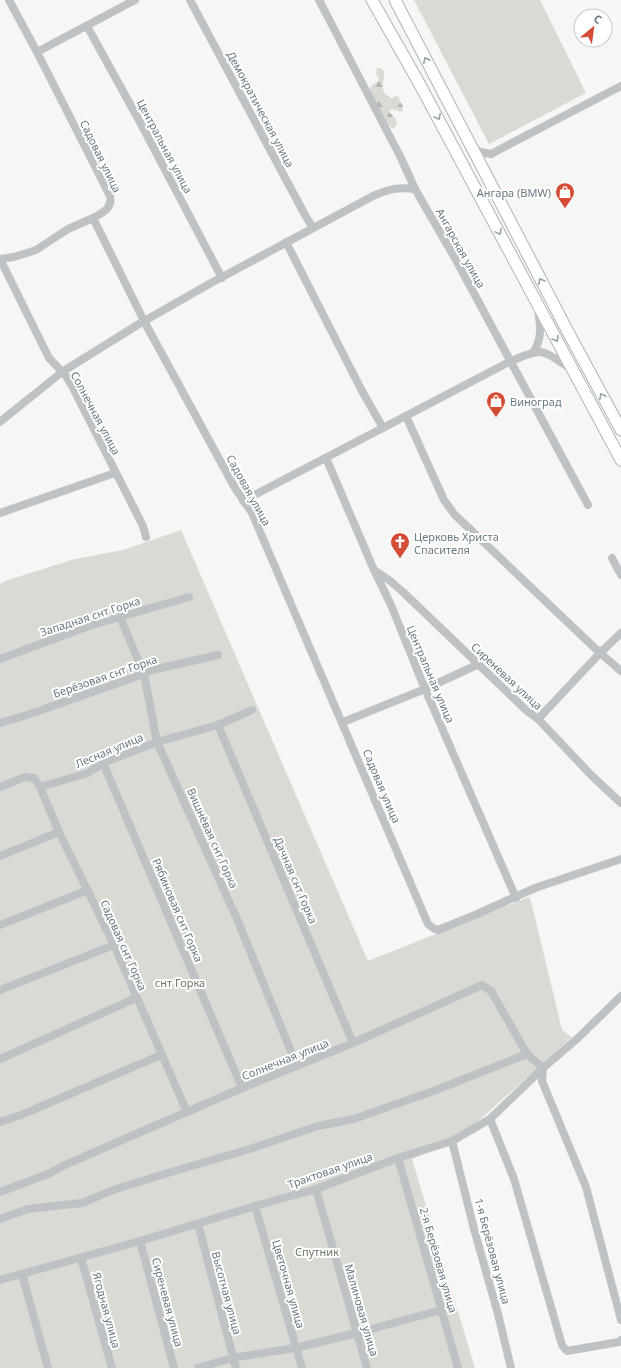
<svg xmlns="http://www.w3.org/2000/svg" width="621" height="1368" font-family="'Noto Sans',sans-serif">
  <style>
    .forest { fill: url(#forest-firs) }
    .green { fill: #d7dbd3 }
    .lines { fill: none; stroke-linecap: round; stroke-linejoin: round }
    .major-casing { stroke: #afb5b8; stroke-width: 13 }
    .minor { stroke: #bec2c5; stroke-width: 8 }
    .major { stroke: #fff; stroke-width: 11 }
    .oneway { stroke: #95a1a8 }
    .labels { text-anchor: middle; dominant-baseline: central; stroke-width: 4; stroke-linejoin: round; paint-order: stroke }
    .street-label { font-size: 11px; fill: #687982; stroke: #fff }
    .poi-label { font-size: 11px; fill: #687982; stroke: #fff; text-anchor: start }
    .park-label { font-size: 11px; fill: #6c7a66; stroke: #fff }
  </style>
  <defs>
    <pattern id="forest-firs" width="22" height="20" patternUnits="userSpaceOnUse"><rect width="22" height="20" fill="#d7dbd3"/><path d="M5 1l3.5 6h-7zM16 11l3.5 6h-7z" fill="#b2b6b1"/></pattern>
  </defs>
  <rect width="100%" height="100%" fill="#f6f6f4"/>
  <path class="forest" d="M377 68H380L384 71C385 82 378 92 391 98L396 96 399 97 400 102 403 106 402 112 392 109 389 112 396 119 397 124 393 129 386 122 370 90 371 86 378 81 379 79 376 73Z"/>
  <g class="green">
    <path d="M414 0H540L586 93 489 144Z"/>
    <path d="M181 530 368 961 529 897 533 909 562 1030 572 1037 456 1141 412 1159 475 1368H0V584L8 580 75 559 123 550Z"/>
  </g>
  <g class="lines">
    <g class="major-casing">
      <g id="major">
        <path d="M372 0 419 83 621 460"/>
        <path d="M395 0 567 330 621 430"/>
      </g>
    </g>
    <g class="minor">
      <path d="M9 0 37 52 110 196C113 208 102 213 93 218L144 321 235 488 252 513 428 924 433 928 438 930 475 915 535 888 621 859"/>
      <path d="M190 0 305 215 313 228"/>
      <path d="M319 0 401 158 415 189 456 260 588 505"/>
      <path d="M87 26 141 124 222 278"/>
      <path d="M37 52 135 0"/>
      <path d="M472 146 480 152 491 154"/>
      <path d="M491 154 621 86"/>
      <path d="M286 242 362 391 383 428"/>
      <path d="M0 259 49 358 66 376 72 386 143 526 146 537"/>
      <path d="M0 259 14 257 36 250 68 229 93 218"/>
      <path d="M533 353C543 338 540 324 538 308"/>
      <path d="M406 416 444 500 454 514 600 653 538 719"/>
      <path d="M0 422 62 372 139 324 211 283 373 196C389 189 397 187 415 189"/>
      <path d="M326 458 374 570 391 605 425 689 516 898"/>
      <path d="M243 501 511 361C519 358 532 351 541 352 552 354 563 364 572 370"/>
      <path d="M0 513 115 473"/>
      <path d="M612 558 621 575"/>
      <path d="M374 570 389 580 403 592 526 710 538 719 592 776 621 803"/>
      <path d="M120 617 144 674 157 742 237 919 297 1066"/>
      <path d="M621 633 600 653 621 671"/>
      <path d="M0 659 89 626 189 597"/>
      <path d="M343 722 425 689 479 664"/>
      <path d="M0 723 27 715 144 674 152 670 218 655"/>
      <path d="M218 725 353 1043"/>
      <path d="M103 763 242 1088"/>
      <path d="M0 787 25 777 34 778 40 787 88 773 103 763 157 742 218 725 252 710"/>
      <path d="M40 787 59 832 114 945 187 1112"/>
      <path d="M0 856 59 832"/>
      <path d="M0 925 88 890"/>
      <path d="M0 990 114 945"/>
      <path d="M0 1059 136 998"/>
      <path d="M543 1068 542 1081 586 1187 621 1320"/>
      <path d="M490 1119 514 1179 562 1345 567 1351 619 1342 621 1340"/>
      <path d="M0 1122 21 1115 161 1055"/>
      <path d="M452 1141 474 1229 498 1314 511 1368"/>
      <path d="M398 1158 458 1368"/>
      <path d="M316 1189 367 1368"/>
      <path d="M0 1192 48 1174 67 1164 242 1088 353 1043 482 985 491 991 527 1054 543 1068"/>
      <path d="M255 1206 302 1368"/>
      <path d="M0 1219 28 1209 82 1203 113 1190 171 1172 250 1149 318 1126 354 1119 436 1090 527 1054"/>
      <path d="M198 1224 236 1368"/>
      <path d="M140 1241 174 1368"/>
      <path d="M81 1258 112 1368"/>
      <path d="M22 1274 48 1368"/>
      <path d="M0 1280 140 1241 255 1206 316 1189 398 1158 452 1141 490 1119 543 1068 578 1038 621 996"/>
      <path d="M198 1368 232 1358 295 1348 357 1333 441 1310"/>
    </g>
    <use href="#major" class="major"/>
  </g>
  <defs><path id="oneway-chevron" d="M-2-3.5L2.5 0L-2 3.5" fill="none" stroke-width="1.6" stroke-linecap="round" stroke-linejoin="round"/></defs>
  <g class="oneway">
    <use href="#oneway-chevron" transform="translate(426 60) rotate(-117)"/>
    <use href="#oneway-chevron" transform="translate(438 117) rotate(62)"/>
    <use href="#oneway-chevron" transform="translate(499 232) rotate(62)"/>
    <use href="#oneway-chevron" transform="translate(541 281) rotate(-118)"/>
    <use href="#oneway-chevron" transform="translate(556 339) rotate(62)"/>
    <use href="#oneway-chevron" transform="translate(602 396) rotate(-118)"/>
  </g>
  <defs>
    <g id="shop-pin" transform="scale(1)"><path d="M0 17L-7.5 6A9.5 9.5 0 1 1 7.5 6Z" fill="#d44b36" stroke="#fff"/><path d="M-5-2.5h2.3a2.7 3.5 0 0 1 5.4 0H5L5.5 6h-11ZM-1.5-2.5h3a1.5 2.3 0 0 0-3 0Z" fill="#fff"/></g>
    <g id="church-pin" transform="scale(1)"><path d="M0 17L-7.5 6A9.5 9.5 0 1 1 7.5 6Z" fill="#d44b36" stroke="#fff"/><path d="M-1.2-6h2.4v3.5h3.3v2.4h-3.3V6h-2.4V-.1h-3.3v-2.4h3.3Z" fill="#fff"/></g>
  </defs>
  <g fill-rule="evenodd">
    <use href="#shop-pin" x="565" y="192"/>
    <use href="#shop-pin" x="496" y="401"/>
    <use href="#church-pin" x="400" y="542"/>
  </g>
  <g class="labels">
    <g class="street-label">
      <text transform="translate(261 109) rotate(62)">Демократическая улица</text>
      <text transform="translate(165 146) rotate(62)">Центральная улица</text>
      <text transform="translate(101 156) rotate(64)">Садовая улица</text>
      <text transform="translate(461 248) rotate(61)">Ангарская улица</text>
      <text transform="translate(96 413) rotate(62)">Солнечная улица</text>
      <text transform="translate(249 490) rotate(61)">Садовая улица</text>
      <text transform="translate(90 616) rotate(-18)">Западная снт Горка</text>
      <text transform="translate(431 674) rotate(67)">Центральная улица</text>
      <text transform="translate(105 676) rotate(-19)">Берёзовая снт Горка</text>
      <text transform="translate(507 676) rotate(43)">Сиреневая улица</text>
      <text transform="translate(109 750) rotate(-23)">Лесная улица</text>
      <text transform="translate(382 786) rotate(67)">Садовая улица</text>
      <text transform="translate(213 838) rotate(66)">Вишнёвая снт Горка</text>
      <text transform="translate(296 880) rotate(67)">Дачная снт Горка</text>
      <text transform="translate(178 910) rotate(67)">Рябиновая снт Горка</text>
      <text transform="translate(124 945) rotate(66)">Садовая снт Горка</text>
      <text transform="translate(285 1059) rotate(-22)">Солнечная улица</text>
      <text transform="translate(330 1170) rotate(-19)">Трактовая улица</text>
      <text transform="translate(493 1251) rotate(75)">1-я Берёзовая улица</text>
      <text transform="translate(439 1260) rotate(74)">2-я Берёзовая улица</text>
      <text transform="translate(289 1284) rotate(74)">Цветочная улица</text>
      <text transform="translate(227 1293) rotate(75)">Высотная улица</text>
      <text transform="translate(168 1302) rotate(75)">Сиреневая улица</text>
      <text transform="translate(107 1310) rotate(75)">Ягодная улица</text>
      <text transform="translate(362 1310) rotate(74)">Малиновая улица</text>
    </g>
    <g class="poi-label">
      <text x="551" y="192" text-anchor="end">Ангара (BMW)</text>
      <text x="510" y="401">Виноград</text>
      <text x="414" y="536">Церковь Христа<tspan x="414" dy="13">Спасителя</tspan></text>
    </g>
    <g class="park-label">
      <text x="180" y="982">снт Горка</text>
      <text x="317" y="1251">Спутник</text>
    </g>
  </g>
  <g transform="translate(593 28) rotate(29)"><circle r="19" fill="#ffffff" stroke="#c3c9cd"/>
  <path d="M0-3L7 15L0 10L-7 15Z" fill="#d44b36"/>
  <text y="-6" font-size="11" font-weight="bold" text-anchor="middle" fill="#687982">С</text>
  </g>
</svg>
